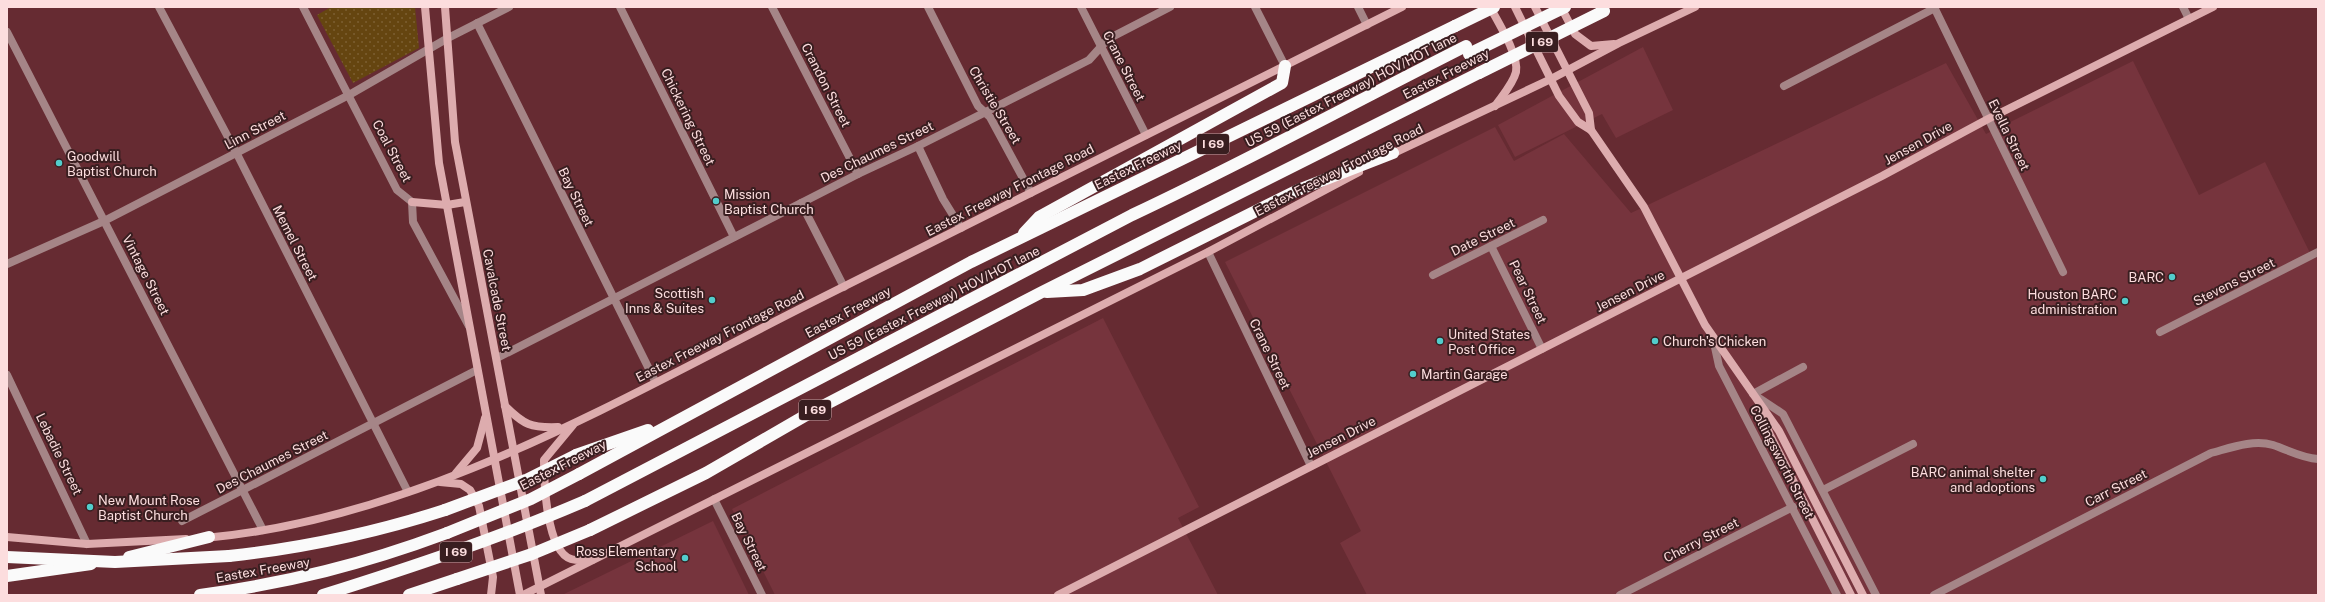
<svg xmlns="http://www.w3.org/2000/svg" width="2325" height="602" font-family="'Public Sans',sans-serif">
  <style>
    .built { fill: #76343d }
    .grass { fill: url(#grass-dots) }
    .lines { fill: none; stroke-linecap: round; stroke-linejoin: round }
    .minor { stroke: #a58587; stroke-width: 8 }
    .tertiary { stroke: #a58587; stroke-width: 8 }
    .secondary { stroke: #ddacae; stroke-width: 8 }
    .motorway { stroke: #fafafa; stroke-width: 12 }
    .motorway-bridge { stroke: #fafafa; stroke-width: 12 }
    .poi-dot { fill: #52cdcc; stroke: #391e20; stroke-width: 1.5 }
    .labels { text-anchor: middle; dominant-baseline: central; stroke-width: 4; stroke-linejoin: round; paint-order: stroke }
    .shield { fill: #391e20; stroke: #c2a4a5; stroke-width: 1 }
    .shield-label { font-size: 12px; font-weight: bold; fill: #fcddde }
    .street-label { font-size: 13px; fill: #fcddde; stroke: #391e20 }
    .poi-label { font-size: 13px; fill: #fcddde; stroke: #391e20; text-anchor: start }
  </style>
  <defs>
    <pattern id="grass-dots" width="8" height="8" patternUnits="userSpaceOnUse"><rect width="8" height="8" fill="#654510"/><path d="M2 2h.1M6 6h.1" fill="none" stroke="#7c5f32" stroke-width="1.8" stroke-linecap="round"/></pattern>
  </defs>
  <rect width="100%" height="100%" fill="#662b32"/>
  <g class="built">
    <path d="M1643 47 1673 110 1616 138 1602 114 1515 157 1498 125Z"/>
    <path d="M2133 61 2199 195 2265 162 2313 259 2318 256V595H1367L1340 543 1361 531 1225 262 1495 127 1514 161 1564 134 1631 213 1946 63 1986 134Z"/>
    <path d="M1103 318 1199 507 1178 518 1218 595H775L732 509Z"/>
    <path d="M713 521 749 595H562Z"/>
  </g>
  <path class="grass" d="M331 7H415L419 48 353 83 317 15Z"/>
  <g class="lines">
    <g class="minor">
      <path d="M159 7 237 154 408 492"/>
      <path d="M303 7 397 190 412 202 413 222 469 326"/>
      <path d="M620 7 734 237"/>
      <path d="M772 7 858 174"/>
      <path d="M928 7 978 106 990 117 1031 193"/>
      <path d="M1255 7 1285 66"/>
      <path d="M1358 7 1367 25"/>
      <path d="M1934 7 2063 272"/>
      <path d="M2183 7 2189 19"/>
      <path d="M477 23 655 381"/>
      <path d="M7 32 263 530"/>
      <path d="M1784 86 1935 8"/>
      <path d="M918 146 943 199 961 228"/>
      <path d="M801 203 844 287"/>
      <path d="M1491 246 1542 349"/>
      <path d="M1208 252 1311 466"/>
      <path d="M7 264 104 221 349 95 448 38 509 7"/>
      <path d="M1433 275 1543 220"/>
      <path d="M2160 332 2318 252"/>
      <path d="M1713 338 1719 366 1837 595"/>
      <path d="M497 358 858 174 918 146 1089 60 1108 39 1170 7"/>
      <path d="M1803 367 1753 394 1783 414 1876 595"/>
      <path d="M7 375 87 544"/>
      <path d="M1823 490 1913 444"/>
      <path d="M714 499 762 595"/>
      <path d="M182 521 477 370"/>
      <path d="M1620 595 1793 507"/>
      <path d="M1934 595 2211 453C2230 448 2253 439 2273 445 2288 450 2302 458 2318 459"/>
    </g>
    <path class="tertiary" d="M1081 7 1146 135"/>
    <g class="secondary">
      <path d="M425 7 439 163 520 595"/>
      <path d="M445 7 455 142 541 595"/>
      <path d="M1490 7C1498 22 1519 55 1516 72 1513 84 1502 96 1495 106"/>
      <path d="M1515 7 1559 96 1578 122 1591 130 1644 207 1705 325 1779 431 1863 595"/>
      <path d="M1535 7 1589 113 1591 130"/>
      <path d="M1561 7 1575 34 1591 46 1614 44"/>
      <path d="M1390 155 1551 79 1619 43 1695 7"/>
      <path d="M412 202 447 205 465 202"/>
      <path d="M505 406C524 425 531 428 558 427"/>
      <path d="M1759 408 1770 435 1851 595"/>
      <path d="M573 425 544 460C544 481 546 551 571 559 577 561 586 560 592 560"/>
      <path d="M456 473 477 448 485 418"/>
      <path d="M440 482 461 484 470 490 479 506 493 577 491 595"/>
      <path d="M7 537 87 544 186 539"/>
      <path d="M205 538C420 519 622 398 811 303 1008 204 1205 106 1402 7"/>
      <path d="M523 595 1208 252 1359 172"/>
      <path d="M1058 595 1882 176 1988 119 2213 7"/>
    </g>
    <g class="motorway">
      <path d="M1024 233 1039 217 1282 83 1285 66"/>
      <path d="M1047 292 1083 290 1140 269 1298 190 1393 153"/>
      <path d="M576 455 648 430"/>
      <path d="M579 474 971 262 1455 26"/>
      <path d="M585 501 1132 215C1245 162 1355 102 1466 46"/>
      <path d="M590 530 706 473 815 410 1042 292 1479 73"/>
      <path d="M229 556C303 548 374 533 445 510"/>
      <path d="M129 557 209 537"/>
      <path d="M7 576 91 564"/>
      <path d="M200 595C288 583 364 564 447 533"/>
      <path d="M409 595 457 579"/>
    </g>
    <g class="motorway-bridge">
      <path d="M1455 26 1494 7"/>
      <path d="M1469 54 1565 7"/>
      <path d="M1479 73 1604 11"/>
      <path d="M445 510 526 480 576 455"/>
      <path d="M447 533 531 499 579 474"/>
      <path d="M7 557 115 562 229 556"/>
      <path d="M457 579 532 554 590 530"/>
      <path d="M323 595C412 567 499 538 585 501"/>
    </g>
  </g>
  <g class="poi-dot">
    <circle cx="59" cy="163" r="4"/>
    <circle cx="716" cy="201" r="4"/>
    <circle cx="2172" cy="277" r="4"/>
    <circle cx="712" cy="300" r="4"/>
    <circle cx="2125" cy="301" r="4"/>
    <circle cx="1440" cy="341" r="4"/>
    <circle cx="1655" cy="341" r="4"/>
    <circle cx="1413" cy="374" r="4"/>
    <circle cx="2043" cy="479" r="4"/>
    <circle cx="90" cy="507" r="4"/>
    <circle cx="685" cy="558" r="4"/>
  </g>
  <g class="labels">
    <g class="shield">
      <rect x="1526" y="32" width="32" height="20" rx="3"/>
      <rect x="1197" y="134" width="32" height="20" rx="3"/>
      <rect x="799" y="400" width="32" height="20" rx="3"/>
      <rect x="440" y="542" width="32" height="20" rx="3"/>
    </g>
    <g class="shield-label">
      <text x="1542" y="42">I 69</text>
      <text x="1213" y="144">I 69</text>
      <text x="815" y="410">I 69</text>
      <text x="456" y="552">I 69</text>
    </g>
    <g class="street-label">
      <text transform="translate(1124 66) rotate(63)">Crane Street</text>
      <text transform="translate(1446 74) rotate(-27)">Eastex Freeway</text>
      <text transform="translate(826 85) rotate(63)">Crandon Street</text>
      <text transform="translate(1351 90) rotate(-27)">US 59 (Eastex Freeway) HOV/HOT lane</text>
      <text transform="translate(995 105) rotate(59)">Christie Street</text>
      <text transform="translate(688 117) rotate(64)">Chickering Street</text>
      <text transform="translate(255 130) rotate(-28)">Linn Street</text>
      <text transform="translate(2009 135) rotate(64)">Evella Street</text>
      <text transform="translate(1918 143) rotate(-29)">Jensen Drive</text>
      <text transform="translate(392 151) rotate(62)">Coal Street</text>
      <text transform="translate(877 152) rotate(-26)">Des Chaumes Street</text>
      <text transform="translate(1138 165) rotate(-26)">Eastex Freeway</text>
      <text transform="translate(1339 170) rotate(-27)">Eastex Freeway Frontage Road</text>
      <text transform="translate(1010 190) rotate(-27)">Eastex Freeway Frontage Road</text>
      <text transform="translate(576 197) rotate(64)">Bay Street</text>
      <text transform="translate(1483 237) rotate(-26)">Date Street</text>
      <text transform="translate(295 243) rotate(63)">Memel Street</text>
      <text transform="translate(146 275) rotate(63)">Vintage Street</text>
      <text transform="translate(2234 282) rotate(-27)">Stevens Street</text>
      <text transform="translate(1630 291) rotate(-27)">Jensen Drive</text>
      <text transform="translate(1528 292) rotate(64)">Pear Street</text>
      <text transform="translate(497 300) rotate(79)">Cavalcade Street</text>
      <text transform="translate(934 303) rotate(-27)">US 59 (Eastex Freeway) HOV/HOT lane</text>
      <text transform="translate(848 312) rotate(-28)">Eastex Freeway</text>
      <text transform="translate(720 336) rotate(-27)">Eastex Freeway Frontage Road</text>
      <text transform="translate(1270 354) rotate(64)">Crane Street</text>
      <text transform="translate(1341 437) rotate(-27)">Jensen Drive</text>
      <text transform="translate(59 454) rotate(64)">Lebadie Street</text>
      <text transform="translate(272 462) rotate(-27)">Des Chaumes Street</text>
      <text transform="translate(1782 462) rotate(63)">Collingsworth Street</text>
      <text transform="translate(563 465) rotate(-27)">Eastex Freeway</text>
      <text transform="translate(2116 488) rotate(-27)">Carr Street</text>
      <text transform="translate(1701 540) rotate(-27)">Cherry Street</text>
      <text transform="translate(749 542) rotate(64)">Bay Street</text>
      <text transform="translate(263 570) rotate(-10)">Eastex Freeway</text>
    </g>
    <g class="poi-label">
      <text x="67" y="156">Goodwill<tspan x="67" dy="15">Baptist Church</tspan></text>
      <text x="724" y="194">Mission<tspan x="724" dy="15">Baptist Church</tspan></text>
      <text x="2164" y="277" text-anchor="end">BARC</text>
      <text x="704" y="293" text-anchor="end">Scottish<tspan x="704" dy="15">Inns &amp; Suites</tspan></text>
      <text x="2117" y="294" text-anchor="end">Houston BARC<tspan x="2117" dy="15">administration</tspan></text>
      <text x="1448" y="334">United States<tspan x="1448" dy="15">Post Office</tspan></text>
      <text x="1663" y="341">Church's Chicken</text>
      <text x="1421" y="374">Martin Garage</text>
      <text x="2035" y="472" text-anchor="end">BARC animal shelter<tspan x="2035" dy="15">and adoptions</tspan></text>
      <text x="98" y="500">New Mount Rose<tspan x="98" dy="15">Baptist Church</tspan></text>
      <text x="677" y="551" text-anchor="end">Ross Elementary<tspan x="677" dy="15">School</tspan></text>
    </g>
  </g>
  <rect width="2325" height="602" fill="none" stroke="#fcddde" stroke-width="16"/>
</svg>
